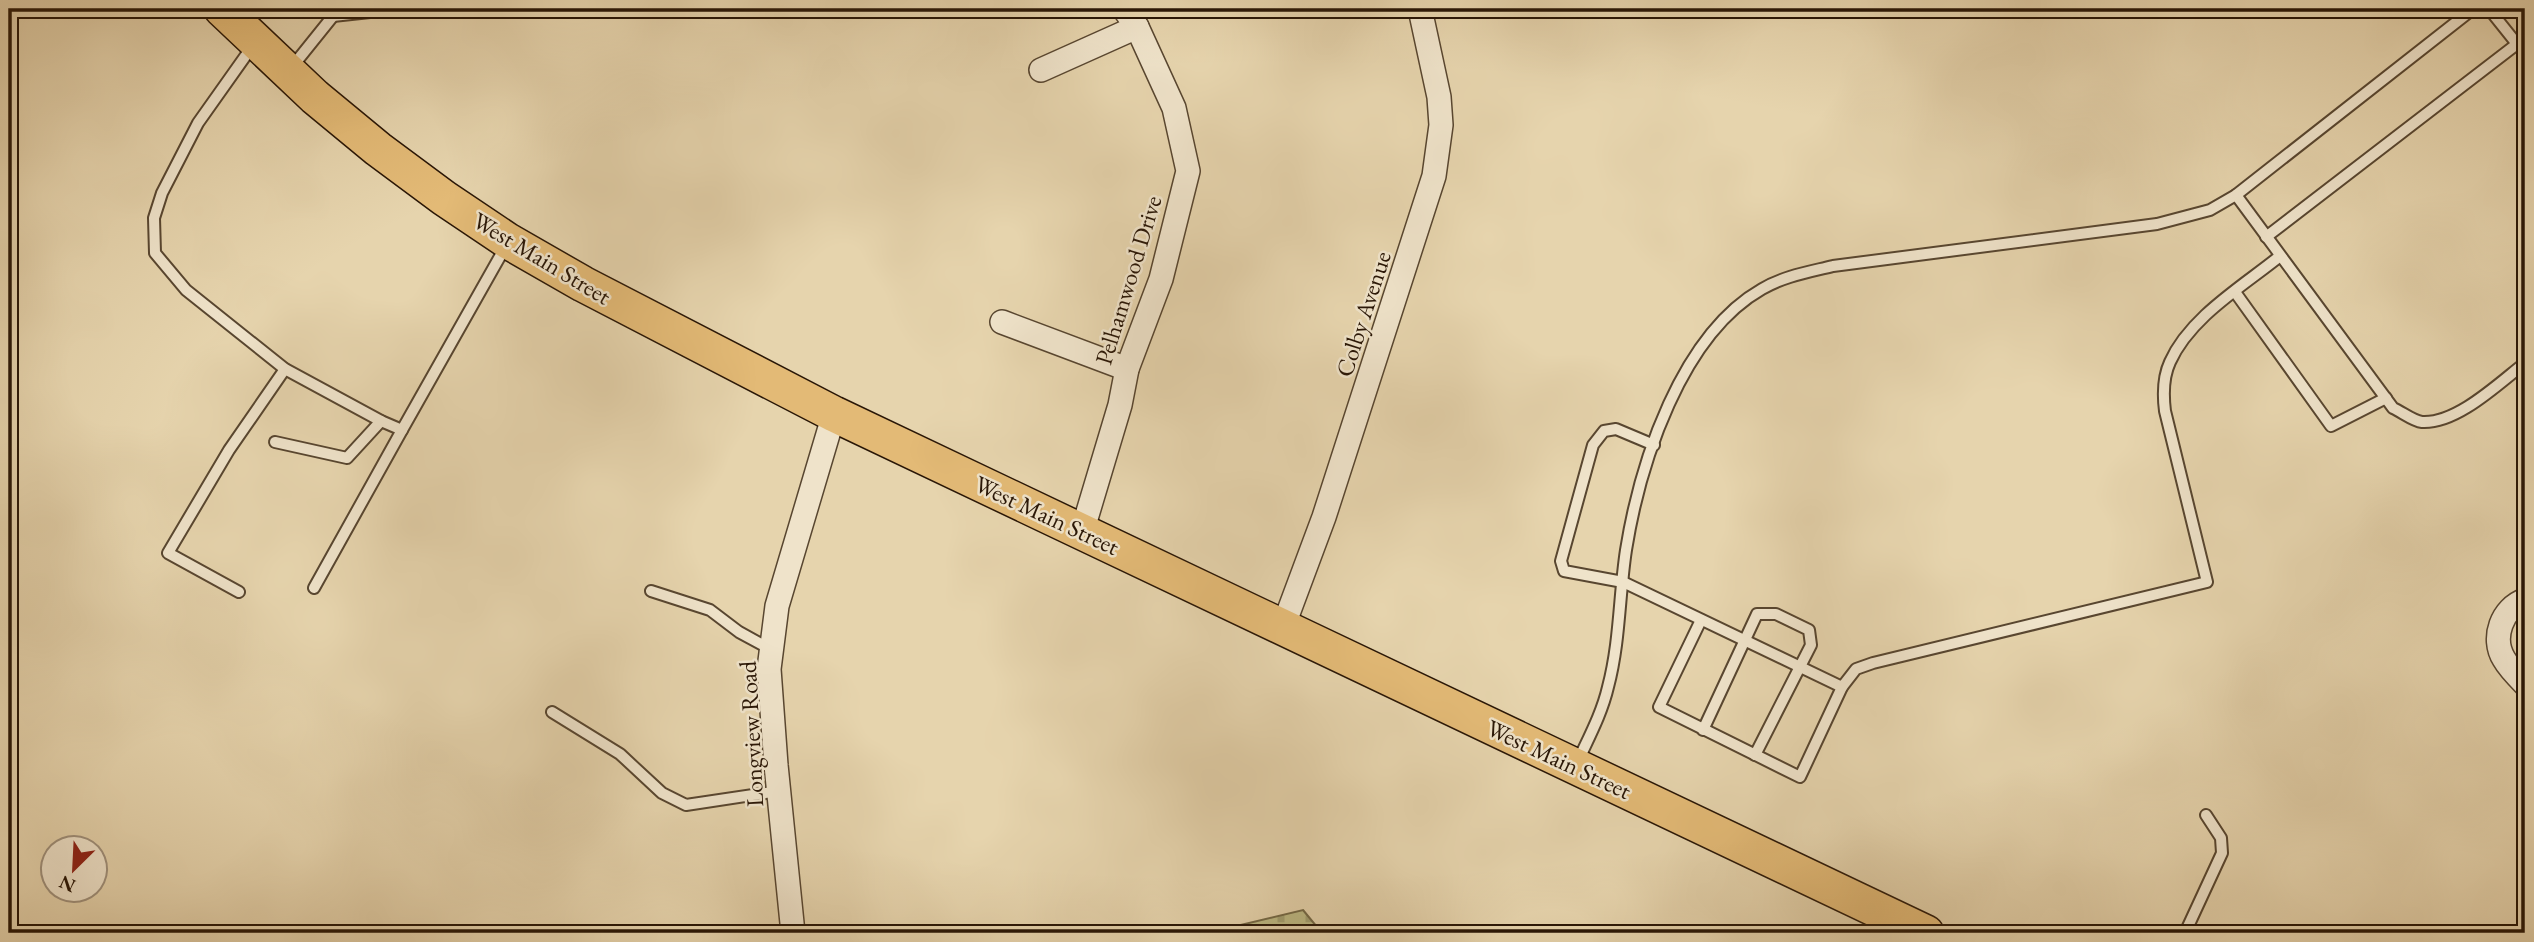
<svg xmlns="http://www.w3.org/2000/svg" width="2534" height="942" font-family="'EB Garamond',serif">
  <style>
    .cemetery { fill: url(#cemetery-stones); stroke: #736845; stroke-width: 2 }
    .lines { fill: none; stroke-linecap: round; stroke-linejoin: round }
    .lane-casing { stroke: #584630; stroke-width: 14 }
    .street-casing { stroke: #584630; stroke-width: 26 }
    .primary-casing { stroke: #291606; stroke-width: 38 }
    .lane { stroke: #efe3ca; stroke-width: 10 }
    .street { stroke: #efe3ca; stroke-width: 23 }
    .primary { stroke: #e3ba76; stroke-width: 35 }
    .labels { text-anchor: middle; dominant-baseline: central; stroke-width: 5; stroke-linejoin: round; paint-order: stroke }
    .street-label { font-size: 24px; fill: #291606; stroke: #efe3ca }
  </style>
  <defs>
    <pattern id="cemetery-stones" width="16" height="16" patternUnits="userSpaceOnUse" patternTransform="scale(1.75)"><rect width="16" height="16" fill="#bdba84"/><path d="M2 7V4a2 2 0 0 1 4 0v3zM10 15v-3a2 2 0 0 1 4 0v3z" fill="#a29f70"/></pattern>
  </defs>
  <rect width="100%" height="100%" fill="#e6d4ad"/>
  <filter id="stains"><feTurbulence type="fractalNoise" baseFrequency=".00286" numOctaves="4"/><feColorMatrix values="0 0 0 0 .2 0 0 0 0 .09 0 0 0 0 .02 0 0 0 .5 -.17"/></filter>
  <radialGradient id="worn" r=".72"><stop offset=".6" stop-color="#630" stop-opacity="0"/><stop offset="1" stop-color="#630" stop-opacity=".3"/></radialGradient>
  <path class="cemetery" d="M1303 910 1322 933H1207Z"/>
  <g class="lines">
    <g class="lane-casing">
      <g id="lane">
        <path d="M2489 9 2525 54"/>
        <path d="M333 16 370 12 373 9"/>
        <path d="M254 44 198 123 162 193 154 218 155 253 186 290 285 369 381 421 402 430 507 244"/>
        <path d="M292 67 333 16 332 9"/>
        <path d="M2236 195 2393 408C2402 412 2413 421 2422 422 2457 424 2499 383 2525 363"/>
        <path d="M2266 237 2517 44"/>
        <path d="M2235 292 2331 426 2386 398"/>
        <path d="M275 442 347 458 381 421"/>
        <path d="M1654 445 1616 429 1604 431 1593 445 1561 561 1564 571 1623 582 1842 687 1856 669 1873 663 2207 582 2165 411C2163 395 2163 377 2170 362 2190 317 2243 286 2280 256"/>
        <path d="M314 588 402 430"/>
        <path d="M651 591 710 610 739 632 772 650"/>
        <path d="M239 592 168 553 229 450 285 369"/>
        <path d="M1701 620 1659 707 1800 777 1842 687"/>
        <path d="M552 712 620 754 662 793 686 805 779 791"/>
        <path d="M1703 730 1757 614H1776L1809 630 1811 645 1755 755"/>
        <path d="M1578 761C1589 737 1602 713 1608 687 1620 642 1619 596 1626 550 1640 463 1681 335 1762 289 1784 276 1809 272 1833 266L2157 224 2210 210 2236 195 2473 9"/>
        <path d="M2185 933 2222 853 2221 838 2206 815"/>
      </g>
    </g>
    <g class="street-casing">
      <g id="street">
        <path d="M1041 70 1137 27"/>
        <path d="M1002 322 1127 369"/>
        <path d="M1082 532 1120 405 1127 369 1161 279 1188 171 1174 108 1137 27 1124 9"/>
        <path d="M2525 600C2502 608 2491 638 2504 659 2509 668 2518 677 2525 684"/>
        <path d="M1283 627 1324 517 1434 176 1441 125 1439 97 1420 9"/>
        <path d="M793 933 776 765 769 669 777 606 834 414"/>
      </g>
    </g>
    <g class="primary-casing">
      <path id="primary" d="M222 9 315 97 378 149 444 198 508 241 583 284 834 414 1926 933"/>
    </g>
    <use href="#lane" class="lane"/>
    <use href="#street" class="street"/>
    <use href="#primary" class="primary"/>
  </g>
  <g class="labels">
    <g class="street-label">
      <text transform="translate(542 258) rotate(31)">West Main Street</text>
      <text transform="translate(1128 280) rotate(-73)">Pelhamwood Drive</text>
      <text transform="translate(1363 314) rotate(-72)">Colby Avenue</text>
      <text transform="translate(1047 515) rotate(25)">West Main Street</text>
      <text transform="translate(751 734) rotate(-93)">Longview Road</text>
      <text transform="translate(1559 759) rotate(25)">West Main Street</text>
    </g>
  </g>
  <rect width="2534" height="942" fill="none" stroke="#e6d4ad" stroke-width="35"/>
  <rect x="10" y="10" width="2513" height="921" fill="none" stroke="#291606" stroke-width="3.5"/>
  <rect x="18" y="18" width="2499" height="907" fill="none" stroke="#291606" stroke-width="2"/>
  <g transform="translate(74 869) rotate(204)"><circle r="33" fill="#efe3ca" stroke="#a0917c" stroke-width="2"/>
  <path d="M0-5L12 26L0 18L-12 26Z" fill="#8f2418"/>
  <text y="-10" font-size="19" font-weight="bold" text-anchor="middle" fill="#291606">N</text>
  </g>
  <rect width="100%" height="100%" filter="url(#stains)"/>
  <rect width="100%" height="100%" fill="url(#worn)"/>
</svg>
